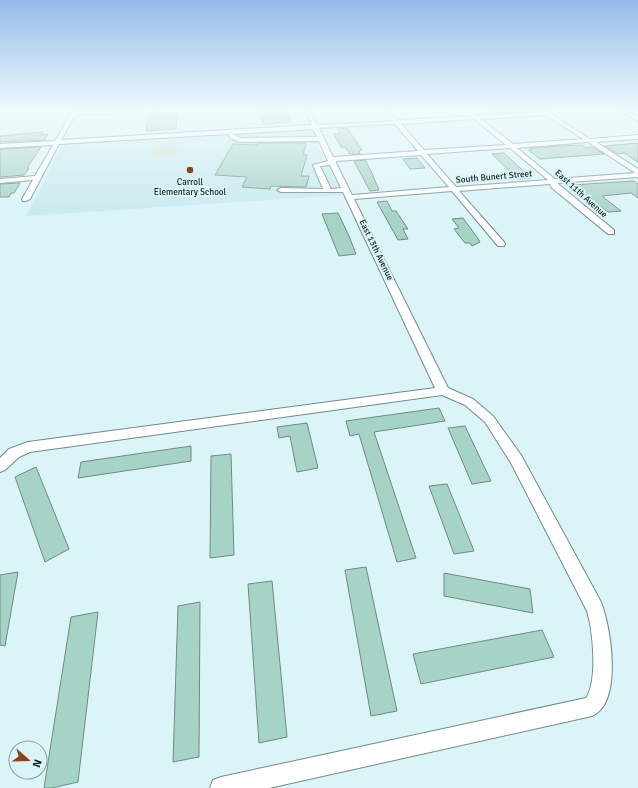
<svg xmlns="http://www.w3.org/2000/svg" width="638" height="788" font-family="Signika,sans-serif">
  <style>
    .built { fill: #c7e9ef }
    .green { fill: #cae1c9 }
    .building { fill: #a5d3c6; stroke: #738983 }
    .lines { fill: none; stroke-linecap: round; stroke-linejoin: round }
    .minor-casing { stroke: #72898c; stroke-width: 2 }
    .minor { fill: #fff; fill-rule: evenodd }
    .poi-dot { fill: #8b451e; stroke: #dbf4f8; stroke-width: 1.5 }
    .labels { text-anchor: middle; dominant-baseline: central; stroke-width: 4; stroke-linejoin: round; paint-order: stroke }
    .far-street-label { font-size: 9px; fill: #1a2325; stroke: #dbf4f8 }
    .far-poi-label { font-size: 9px; fill: #1a2325; stroke: #dbf4f8 }
  </style>
  <rect width="100%" height="100%" fill="#dbf4f8"/>
  <path class="built" d="M309 129 343 195 26 216 62 144Z"/>
  <path class="green" d="M178 146 175 156 151 157 154 147Z"/>
  <g class="building">
    <path d="M259 110 287 111 292 122 264 124Z"/>
    <path d="M492 110H532L534 111 497 113Z"/>
    <path d="M178 112 176 129 146 131 149 114Z"/>
    <path d="M347 128 362 150 359 151 360 154H350L345 147H341L334 134 340 133 338 129Z"/>
    <path d="M43 132 41 135 48 134 45 140 0 142V136Z"/>
    <path d="M258 143H306L303 155H307L301 176H309L306 187 271 186 270 189 242 187 247 177 215 175 233 144 257 145Z"/>
    <path d="M638 143V162L624 153 617 154 605 146Z"/>
    <path d="M582 145 586 148 592 147 604 154 540 159 528 150H532L530 148Z"/>
    <path d="M41 147 27 168H29L24 175 0 177V149Z"/>
    <path d="M504 153 531 178 518 179 492 154Z"/>
    <path d="M417 158 425 168 410 169 403 159Z"/>
    <path d="M365 160 371 171 379 190 370 191 354 161Z"/>
    <path d="M634 181 638 184V198L631 193 602 196 621 211 608 212 572 185Z"/>
    <path d="M20 183 14 193H11L9 197H0V184Z"/>
    <path d="M387 201 392 211H396L408 229H403L408 239 398 240 377 202Z"/>
    <path d="M338 213 349 236 356 254 339 256 322 214Z"/>
    <path d="M463 218 477 237 480 242 472 246 470 243H465L454 229 459 228 452 219Z"/>
    <path d="M439 408 445 421 374 432 416 558 397 562 359 434 350 436 346 421Z"/>
    <path d="M307 423 318 468 297 472 290 436 279 438 277 427Z"/>
    <path d="M465 426 491 481 472 484 448 428Z"/>
    <path d="M191 446V461L78 478 81 462Z"/>
    <path d="M231 454 234 555 210 558 211 456Z"/>
    <path d="M36 467 69 549 45 562 15 477Z"/>
    <path d="M447 484 474 551 454 554 429 486Z"/>
    <path d="M366 567 397 711 371 716 345 570Z"/>
    <path d="M18 572 5 646 0 645V575Z"/>
    <path d="M444 573 530 589 533 613 444 596Z"/>
    <path d="M272 581 287 737 259 743 248 584Z"/>
    <path d="M200 602 199 757 173 762 178 606Z"/>
    <path d="M98 612 78 782 52 788H44L71 617Z"/>
    <path d="M542 630 554 657 421 684 413 654Z"/>
  </g>
  <g class="lines">
    <g class="minor-casing">
      <g id="minor">
        <path d="M73 110H77V112L154 110 151 112 75 115 61 140 312 125 305 110H309L317 125 392 121 384 110H388L398 120 470 116 473 114 476 116 541 112 540 110H545L590 139 638 135V139L596 142 638 169V177L557 183 614 230V234H608L552 188 550 184 459 191 504 242 505 244 504 246H498L452 191 354 199 448 388 473 399 493 416 521 455 601 602C611 627 623 703 592 716L269 788H210L213 780 221 777 586 698C598 680 593 631 587 611L511 463 485 422 465 405 442 395 30 452 19 457 5 470 0 472V458L9 449 28 442 435 388 343 192H281L277 190 281 188 323 189 313 165 328 161 319 141 239 142 230 138 228 134 59 144 30 199 26 201H23L22 199 33 180 0 183V179L35 176 53 145 0 148V144L55 141ZM546 115 583 139 513 144 481 119ZM474 119 506 145 424 150 401 124ZM395 124 418 151 333 157 319 128ZM313 129 317 137 240 138 233 134ZM588 142 635 173 555 179 517 148ZM510 148 548 180 456 187 427 154ZM421 155 449 187 352 195 336 163V161ZM330 165 341 188 331 189 320 166Z"/>
        <path d="M617 110H623L638 117V121Z"/>
      </g>
    </g>
    <use href="#minor" class="minor"/>
  </g>
  <linearGradient id="sky" x2="0" y2="1"><stop stop-color="#96bbe8"/><stop offset="0.5" stop-color="#effafc"/><stop offset="1" stop-color="#effafc" stop-opacity="0"/></linearGradient>
  <rect width="638" height="220" fill="url(#sky)"/>
  <circle class="poi-dot" cx="190" cy="170" r="4"/>
  <g class="labels">
    <g class="far-street-label">
      <text transform="translate(494 177) rotate(-5)">South Bunert Street</text>
      <text transform="translate(581 194) rotate(42)">East 11th Avenue</text>
      <text transform="translate(376 250) rotate(64)">East 13th Avenue</text>
    </g>
    <g class="far-poi-label">
      <text x="190" y="182">Carroll<tspan x="190" dy="10">Elementary School</tspan></text>
    </g>
  </g>
  <g transform="translate(28 760) rotate(110)"><circle r="19" fill="#dbf4f8" stroke="#8ea0a4"/>
  <path d="M0-3L7 15L0 10L-7 15Z" fill="#8b451e"/>
  <text y="-6" font-size="11" font-weight="bold" text-anchor="middle" fill="#1a2325">N</text>
  </g>
</svg>
